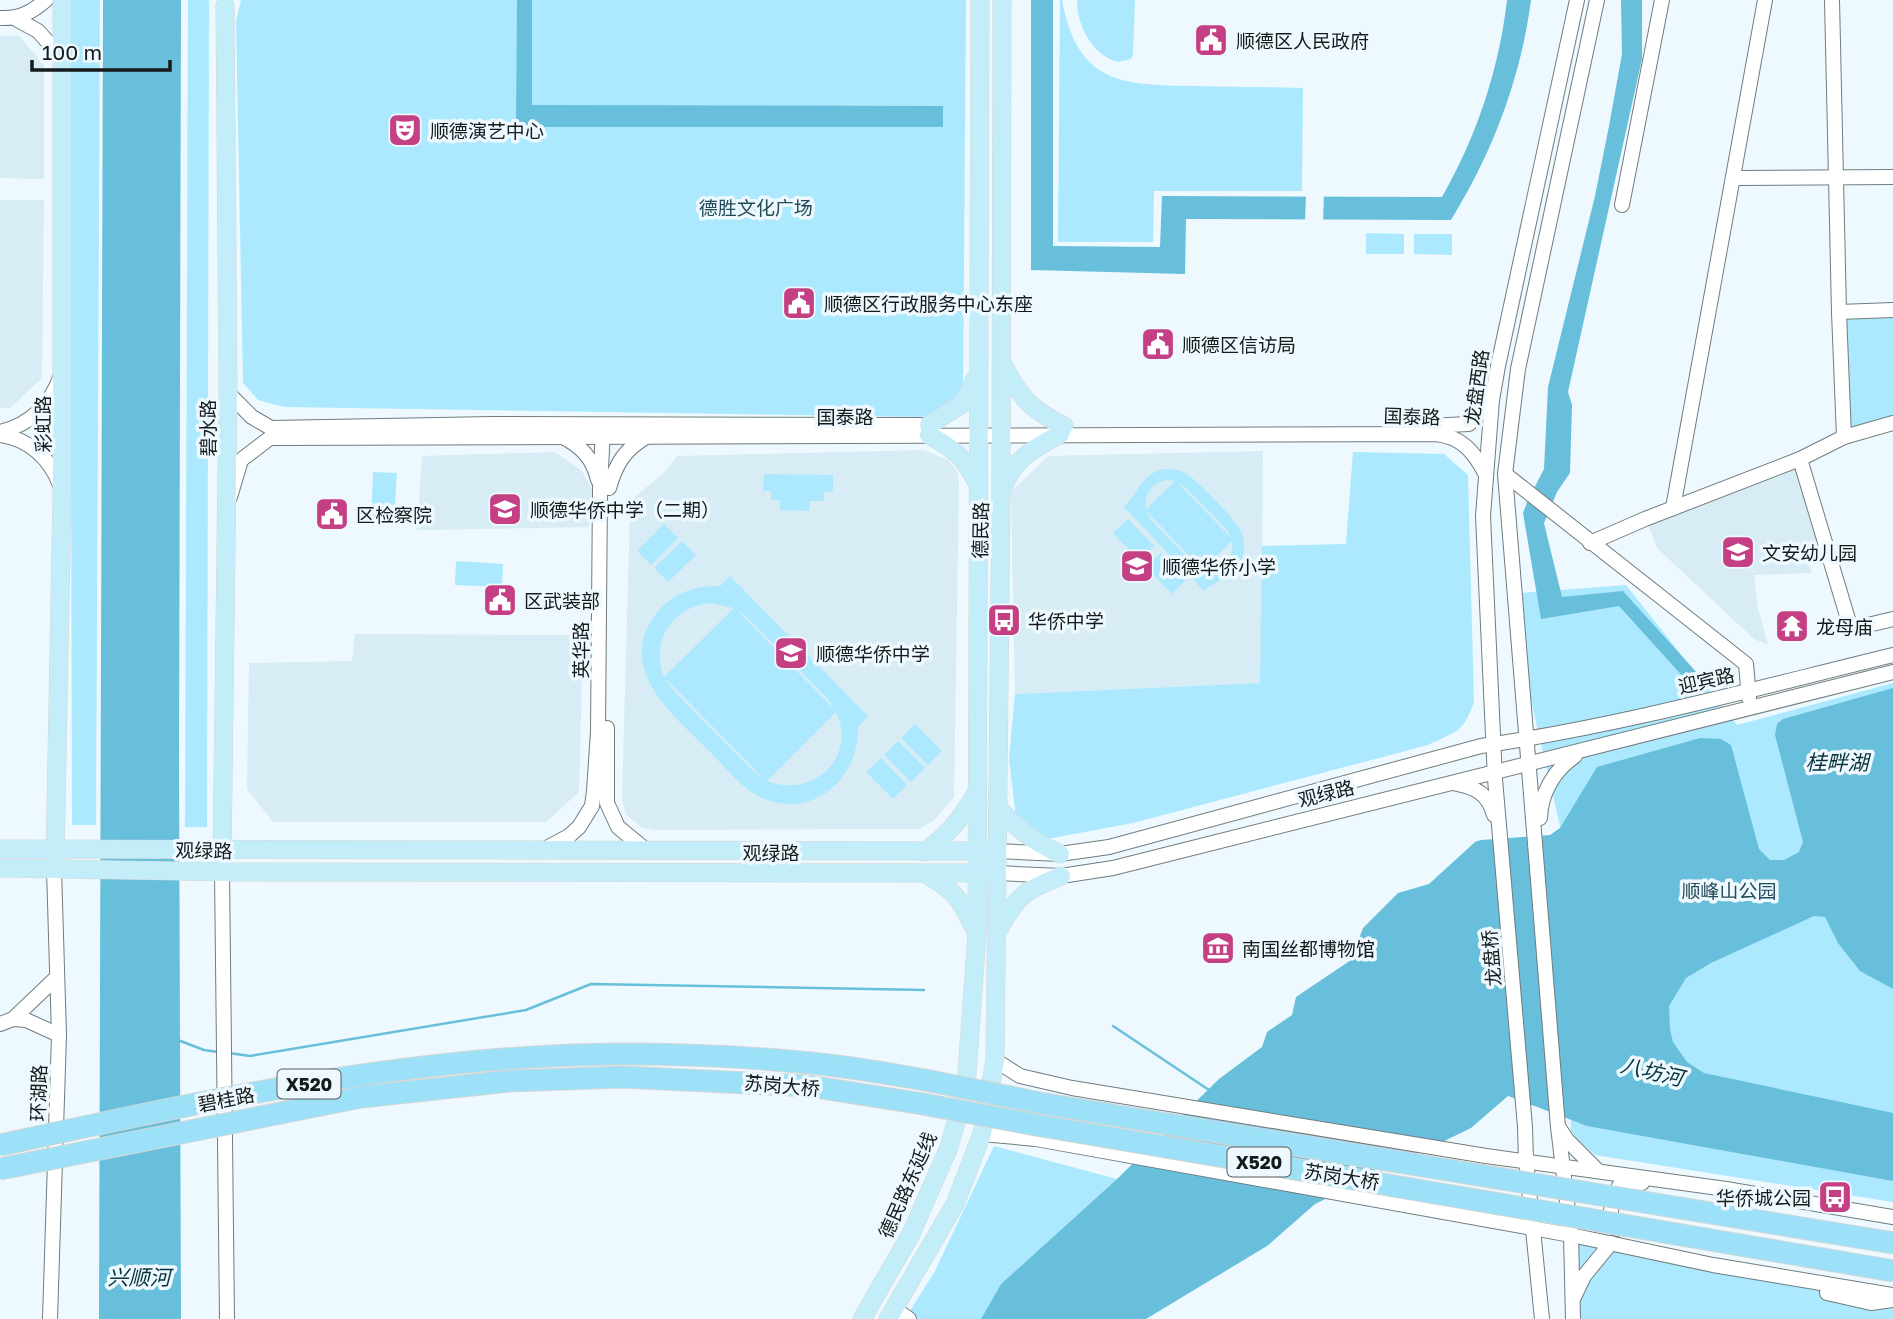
<svg xmlns="http://www.w3.org/2000/svg" width="1893" height="1319" font-family="'Golos Text','Noto Sans SC',sans-serif">
  <style>
    .built { fill: #d7ecf4 }
    .green { fill: #ace9fe; fill-rule: evenodd }
    .water { fill: #68bfdb }
    .pier { fill: #edf9fe }
    .lines { fill: none; stroke-linecap: round; stroke-linejoin: round }
    .stream { stroke: #68bfdb; stroke-width: 2.5 }
    .minor-casing { stroke: #707c7f; stroke-width: 16 }
    .major-casing { stroke: #d5d6d6; stroke-width: 19 }
    .minor { stroke: #fff; stroke-width: 14 }
    .major { stroke: #c4edfa; stroke-width: 18 }
    .highway-bridge-casing { stroke: #d5d6d6; stroke-width: 23; stroke-linecap: butt }
    .highway-bridge { stroke: #9ce1f7; stroke-width: 21 }
    .labels { text-anchor: middle; dominant-baseline: central; stroke-width: 7; stroke-linejoin: round; paint-order: stroke }
    .shield { fill: #edf9fe; stroke: #565d5f; stroke-width: 2 }
    .shield-label { font-size: 18px; font-weight: bold; fill: #151a1b }
    .poi-label { font-size: 19px; fill: #151a1b; stroke: #edf9fe; text-anchor: start }
    .park-label { font-size: 19px; fill: #244b58; stroke: #edf9fe }
    .street-label { font-size: 19px; fill: #151a1b; stroke: #edf9fe }
    .water-label { font-size: 21px; font-style: italic; fill: #05303c; stroke: #edf9fe }
  </style>
  <rect width="100%" height="100%" fill="#edf9fe"/>
  <g class="built">
    <path d="M0 36H19L44 65V179L0 178Z"/>
    <path d="M0 200H44L42 378 10 408H0Z"/>
    <path d="M924 450 948 460 957 471 959 482 954 797 934 820 919 829 654 830 641 827 626 814 622 800 630 508 633 498 664 473 677 456Z"/>
    <path d="M1263 451 1261 683 1015 694 1011 492 1048 456Z"/>
    <path d="M555 452 582 471 592 490 589 527 417 530 422 456Z"/>
    <path d="M1800 463 1822 550 1807 555 1812 573 1754 575 1758 608 1768 645 1754 639 1657 548 1648 524Z"/>
    <path d="M355 634 583 635 579 792 546 822H273L247 789 249 663 352 661Z"/>
  </g>
  <g class="green">
    <path d="M70 0H100L96 825H72Z"/>
    <path d="M188 0H209L207 827H185Z"/>
    <path d="M241 0H966L963 398 932 417 284 407 258 400 243 383 236 21Z"/>
    <path d="M1060 0H1062C1078 85 1122 85 1196 86 1232 87 1267 87 1303 88L1302 191H1154L1153 242H1058Z"/>
    <path d="M1077 0H1135L1133 54 1131 59 1118 62C1092 55 1077 26 1077 0Z"/>
    <path d="M1366 233 1404 234V254H1366Z"/>
    <path d="M1414 234H1452V255L1414 254Z"/>
    <path d="M1893 310V423L1844 437 1839 312Z"/>
    <path d="M1353 452 1444 454 1468 475 1474 702C1463 733 1457 731 1428 745L1133 823 1047 839 1016 818 1009 758 1015 694 1260 683 1262 546 1346 544Z"/>
    <path d="M1163 469C1171 469 1178 469 1185 473 1196 479 1232 516 1239 528 1244 536 1245 546 1243 555 1238 575 1218 579 1204 591L1124 507C1138 493 1141 475 1163 469ZM1165 480 1175 481 1146 509C1143 495 1151 484 1165 480ZM1178 483 1185 487 1227 530 1231 538ZM1147 512 1200 567V568L1193 563 1151 520ZM1232 541C1235 560 1222 572 1203 569Z"/>
    <path d="M373 472 397 473 394 521 371 520Z"/>
    <path d="M764 474 833 475V491L824 492V501H810L809 511 780 510V500H771V491H763Z"/>
    <path d="M1128 519 1154 546 1139 560 1113 533Z"/>
    <path d="M664 524 678 538 651 565 637 551Z"/>
    <path d="M682 541 696 555 668 582 654 568Z"/>
    <path d="M1161 553 1186 580 1172 594 1146 567Z"/>
    <path d="M456 561 503 564 502 587 455 585Z"/>
    <path d="M730 576 868 716 858 727C859 778 814 820 762 798 740 788 724 765 707 749 672 713 616 670 655 615 671 594 694 585 720 586ZM709 603 734 608 664 677C650 641 672 608 709 603ZM737 610 748 618 827 698 834 709ZM666 680H667L764 779 753 771 674 691ZM836 712C858 758 812 799 767 781Z"/>
    <path d="M1626 585 1737 725 1893 683V1202L1595 1155 1577 1139 1571 1131 1563 839 1529 692 1519 593Z"/>
    <path d="M915 724 942 751 928 765 901 738Z"/>
    <path d="M898 741 925 768 911 782 884 755Z"/>
    <path d="M881 758 907 785 893 799 866 772Z"/>
    <path d="M994 1146 1117 1179 1001 1284 981 1319H905L935 1271Z"/>
    <path d="M1571 1235 1893 1305V1319H1576Z"/>
  </g>
  <g class="water">
    <path d="M103 0H181L179 761 181 1319H99Z"/>
    <path d="M517 0H532V105L943 106V127H516Z"/>
    <path d="M1031 0H1053V246L1160 247 1162 196 1442 197C1477 136 1499 69 1507 0H1531C1521 78 1492 154 1451 220L1186 219 1185 274 1031 270Z"/>
    <path d="M1621 0H1642V59L1568 392 1572 405 1570 473 1557 492 1544 523 1562 597 1623 591 1708 685 1696 691 1619 606 1541 619 1523 513 1528 500 1544 469 1548 387 1595 196 1609 126 1622 54Z"/>
    <path d="M1893 688V989L1860 971 1838 943 1825 917 1814 916 1711 963 1686 978 1669 1006 1670 1029 1673 1042 1687 1062 1704 1073 1893 1113V1181L1587 1126 1508 1096 1471 1128 1315 1204 1267 1246 1146 1319H981L1001 1284 1117 1179 1219 1079 1262 1047 1267 1032 1292 1015 1296 997 1351 960 1363 928 1398 893 1429 884 1475 842 1481 840 1550 835 1560 828 1597 767 1700 738 1721 739 1731 745 1759 849 1770 860H1784L1799 852 1803 842 1775 735 1777 724 1783 719Z"/>
  </g>
  <path class="pier" d="M1306 193H1324L1323 223H1305Z"/>
  <g class="lines">
    <g class="stream">
      <path d="M1113 1026 1209 1090"/>
      <path d="M178 1040 204 1050 218 1052"/>
      <path d="M229 1053 250 1056 526 1010 591 984 924 990"/>
    </g>
    <g class="minor-casing">
      <g id="minor">
        <path d="M1832 0 1839 312 1844 437"/>
        <path d="M0 18C19 19 31 13 46 0"/>
        <path d="M16 19 38 31 63 59"/>
        <path d="M1733 178 1893 177"/>
        <path d="M1622 205 1662 0"/>
        <path d="M1839 312 1893 310"/>
        <path d="M228 393 252 417 271 428 493 424 920 425"/>
        <path d="M1427 426 1469 424 1492 400"/>
        <path d="M0 432C30 425 51 404 61 375"/>
        <path d="M0 435C29 439 50 458 60 485"/>
        <path d="M561 436C581 446 593 458 598 480"/>
        <path d="M1800 459 1851 629 1893 619"/>
        <path d="M1505 474 1746 664 1749 698"/>
        <path d="M609 488C616 464 624 450 646 437"/>
        <path d="M230 497 241 460 270 438 1436 434C1462 437 1474 452 1485 473"/>
        <path d="M1673 508 1765 0"/>
        <path d="M1590 543 1645 519 1800 459 1844 437 1893 423"/>
        <path d="M607 728V803L618 827 647 851"/>
        <path d="M1457 784C1477 788 1488 794 1494 815"/>
        <path d="M1540 818C1541 793 1554 770 1575 756"/>
        <path d="M543 850 569 836 579 827 592 806 594 791 598 732 600 489 603 429"/>
        <path d="M997 851 1060 854 1109 847 1481 746C1620 726 1757 688 1893 655"/>
        <path d="M222 872 227 1319"/>
        <path d="M997 873 1061 876 1113 868 1893 672"/>
        <path d="M13 1019 26 1020 59 1035"/>
        <path d="M0 1024 13 1019 57 977"/>
        <path d="M995 1060 1020 1076 1072 1088 1486 1156 1726 1189 1893 1217"/>
        <path d="M1559 1128 1567 1140 1597 1170"/>
        <path d="M982 1134 1036 1139 1571 1235 1713 1265 1893 1295"/>
        <path d="M1617 1229C1606 1215 1612 1202 1619 1186L1628 1182 1642 1183"/>
        <path d="M1827 1293 1871 1303 1893 1300"/>
        <path d="M1573 1299 1584 1276 1611 1243"/>
        <path d="M895 1309 909 1319"/>
        <path d="M50 1319 59 1035 54 869"/>
        <path d="M1542 1319 1526 1160 1525 1127 1495 779 1483 516 1492 400 1498 366 1577 0"/>
        <path d="M1573 1319 1571 1235 1558 1127 1505 474 1518 369 1597 0"/>
      </g>
    </g>
    <g class="major-casing">
      <g id="major">
        <path d="M1004 366C1020 398 1032 410 1064 426"/>
        <path d="M929 425 962 404 976 377"/>
        <path d="M929 435C954 449 964 457 977 483"/>
        <path d="M1003 488C1013 459 1035 448 1060 434"/>
        <path d="M997 806C1018 830 1031 840 1060 854"/>
        <path d="M0 849 987 851"/>
        <path d="M924 852C948 835 962 818 976 793"/>
        <path d="M222 860 228 393 225 6"/>
        <path d="M55 861 62 495V0"/>
        <path d="M0 868 238 872 986 873"/>
        <path d="M927 875C955 890 961 901 974 928"/>
        <path d="M998 931C1018 894 1023 892 1061 876"/>
        <path d="M862 1319 911 1234 949 1147 966 1087 977 934 980 0"/>
        <path d="M888 1319 955 1204 982 1134 995 1060 1001 495 1002 0"/>
      </g>
    </g>
    <use href="#minor" class="minor"/>
    <use href="#major" class="major"/>
    <g class="highway-bridge-casing">
      <g id="highway-bridge">
        <path d="M0 1145C204 1101 411 1055 621 1054 683 1054 750 1057 811 1063 888 1071 965 1088 1040 1103L1893 1243"/>
        <path d="M0 1169 361 1097 509 1081 622 1077 809 1086 923 1104 1036 1125 1893 1271"/>
      </g>
    </g>
    <use href="#highway-bridge" class="highway-bridge"/>
  </g>
  <defs>
    <g id="civic-square" transform="scale(1.75)"><rect x="-9" y="-9" width="18" height="18" rx="4" fill="#c43f83" stroke="#edf9fe"/><path d="M-.6-6.5H3V-4.5H.6V-3L4-1V1h2V6H-6V1h2V-1L-.6-3ZM-1.2 2.5V6h2.4V2.5Z" fill="#fff"/></g>
    <g id="theatre-square" transform="scale(1.75)"><rect x="-9" y="-9" width="18" height="18" rx="4" fill="#c43f83" stroke="#edf9fe"/><path d="M-5-5.5Q0-4 5-5.5V0Q5 5 0 6Q-5 5-5 0ZM-3.3-2.5H-1v1.5H-3.3ZM1-2.5H3.3v1.5H1ZM-2.8 1Q0 5.5 2.8 1Z" fill="#fff"/></g>
    <g id="school-square" transform="scale(1.75)"><rect x="-9" y="-9" width="18" height="18" rx="4" fill="#c43f83" stroke="#edf9fe"/><path d="M0-5L7-2L0 1L-7-2ZM-4 1L0 2.5L4 1V4Q0 6-4 4Z" fill="#fff"/></g>
    <g id="bus-square" transform="scale(1.75)"><rect x="-9" y="-9" width="18" height="18" rx="4" fill="#c43f83" stroke="#edf9fe"/><path d="M-5-6H5V4H4V6H2V4H-2V6H-4V4H-5ZM-3.5-4V0h7V-4ZM-3.5 1.2v1.5H-2V1.2ZM2 1.2v1.5H3.5V1.2Z" fill="#fff"/></g>
    <g id="temple-square" transform="scale(1.75)"><rect x="-9" y="-9" width="18" height="18" rx="4" fill="#c43f83" stroke="#edf9fe"/><path d="M0-6L5-2H3V0L6.5 2.5H4V6H1.5V3h-3V6H-4V2.5H-6.5L-3 0V-2H-5Z" fill="#fff"/></g>
    <g id="museum-square" transform="scale(1.75)"><rect x="-9" y="-9" width="18" height="18" rx="4" fill="#c43f83" stroke="#edf9fe"/><path d="M0-6L6-3V-2H-6V-3ZM-5-1h2V3h-2ZM-1-1h2V3h-2ZM3-1h2V3H3ZM-6 4H6V6H-6Z" fill="#fff"/></g>
  </defs>
  <g fill-rule="evenodd">
    <use href="#civic-square" x="1211" y="40"/>
    <use href="#theatre-square" x="405" y="130"/>
    <use href="#civic-square" x="799" y="303"/>
    <use href="#civic-square" x="1158" y="344"/>
    <use href="#school-square" x="505" y="509"/>
    <use href="#civic-square" x="332" y="514"/>
    <use href="#school-square" x="1738" y="552"/>
    <use href="#school-square" x="1137" y="566"/>
    <use href="#civic-square" x="500" y="600"/>
    <use href="#bus-square" x="1004" y="620"/>
    <use href="#temple-square" x="1792" y="626"/>
    <use href="#school-square" x="791" y="653"/>
    <use href="#museum-square" x="1218" y="948"/>
    <use href="#bus-square" x="1835" y="1197"/>
  </g>
  <g class="labels">
    <g class="shield">
      <rect x="277.5" y="1069.5" width="63" height="29" rx="5"/>
      <rect x="1227.5" y="1147.5" width="63" height="29" rx="5"/>
    </g>
    <g class="shield-label">
      <text x="309" y="1084">X520</text>
      <text x="1259" y="1162">X520</text>
    </g>
    <g class="poi-label">
      <text x="1236" y="40">顺德区人民政府</text>
      <text x="430" y="130">顺德演艺中心</text>
      <text x="824" y="303">顺德区行政服务中心东座</text>
      <text x="1182" y="344">顺德区信访局</text>
      <text x="530" y="509">顺德华侨中学（二期）</text>
      <text x="356" y="514">区检察院</text>
      <text x="1762" y="552">文安幼儿园</text>
      <text x="1162" y="566">顺德华侨小学</text>
      <text x="524" y="600">区武装部</text>
      <text x="1028" y="620">华侨中学</text>
      <text x="1816" y="626">龙母庙</text>
      <text x="816" y="653">顺德华侨中学</text>
      <text x="1242" y="948">南国丝都博物馆</text>
      <text x="1811" y="1197" text-anchor="end">华侨城公园</text>
    </g>
    <g class="park-label">
      <text x="756" y="207">德胜文化广场</text>
      <text x="1729" y="890">顺峰山公园</text>
    </g>
    <g class="street-label">
      <text transform="translate(1476 387) rotate(-82)">龙盘西路</text>
      <text x="845" y="416">国泰路</text>
      <text transform="translate(1412 416) rotate(2)">国泰路</text>
      <text transform="translate(42 424) rotate(-90)">彩虹路</text>
      <text transform="translate(207 428) rotate(-90)">碧水路</text>
      <text transform="translate(980 530) rotate(-89)">德民路</text>
      <text transform="translate(580 650) rotate(-90)">英华路</text>
      <text transform="translate(1706 680) rotate(-13)">迎宾路</text>
      <text transform="translate(1326 793) rotate(-14)">观绿路</text>
      <text transform="translate(204 850) rotate(1)">观绿路</text>
      <text x="771" y="852">观绿路</text>
      <text transform="translate(1491 958) rotate(-95)">龙盘桥</text>
      <text transform="translate(782 1085) rotate(5)">苏岗大桥</text>
      <text transform="translate(38 1093) rotate(-88)">环湖路</text>
      <text transform="translate(226 1099) rotate(-11)">碧桂路</text>
      <text transform="translate(1342 1176) rotate(9)">苏岗大桥</text>
      <text transform="translate(907 1185) rotate(-66)">德民路东延线</text>
    </g>
    <g class="water-label">
      <text x="1837" y="762">桂畔湖</text>
      <text transform="translate(1652 1071) rotate(13)">八坊河</text>
      <text x="139" y="1277">兴顺河</text>
    </g>
  </g>
  <path d="M32 60v10h138v-10" fill="none" stroke="#151a1b" stroke-width="3.5"/>
  <text x="42" y="60" font-size="21" fill="#151a1b" stroke="#edf9fe" stroke-width="5" paint-order="stroke">100 m</text>
</svg>
